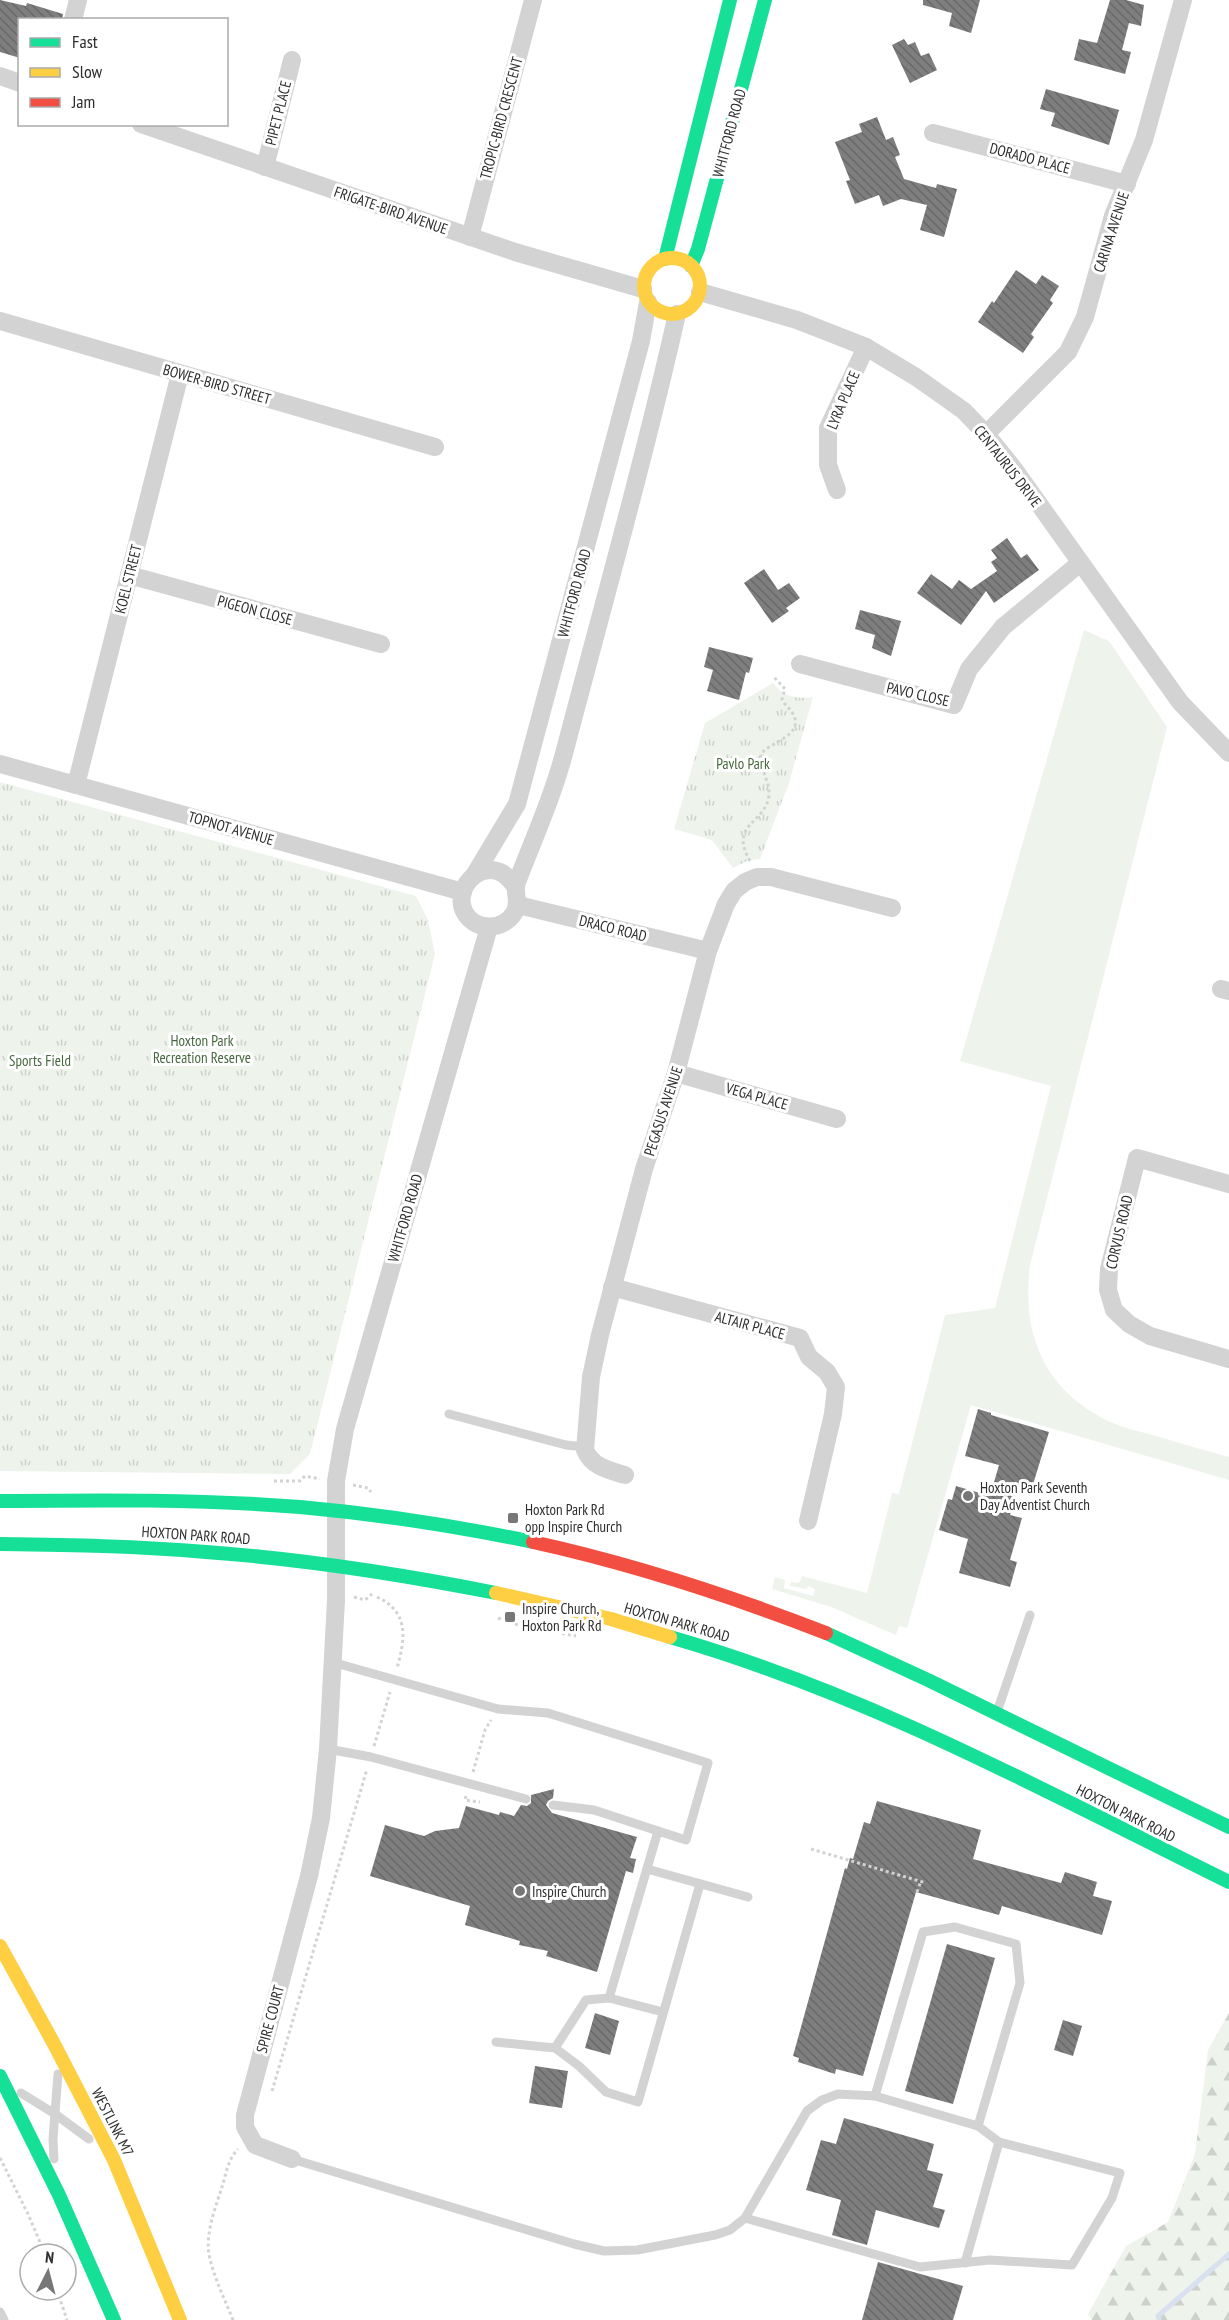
<svg xmlns="http://www.w3.org/2000/svg" width="1229" height="2320" font-family="'PT Sans Narrow',sans-serif">
  <style>
    .grass { fill: #eef4ec }
    .forest { fill: url(#forest-firs) }
    .park { fill: url(#park-tufts) }
    .lines { fill: none; stroke-linecap: round; stroke-linejoin: round }
    .stream { stroke: #d9e1f1; stroke-width: 5 }
    .building { fill: url(#building-back-hatch) }
    .path { stroke: #d3d3d3; stroke-width: 3; stroke-dasharray: 3 3; stroke-linecap: butt }
    .lane { stroke: #d3d3d3; stroke-width: 9 }
    .street { stroke: #d3d3d3; stroke-width: 18 }
    .fast { stroke: #16e098; stroke-width: 14 }
    .slow { stroke: #ffcf43; stroke-width: 14 }
    .jam { stroke: #f24e42; stroke-width: 14 }
    .poi-dot { fill: #777; stroke: #fff; stroke-width: 2 }
    .labels { text-anchor: middle; dominant-baseline: central; stroke-width: 6; stroke-linejoin: round; paint-order: stroke }
    .street-label { font-size: 15px; fill: #2e2e2e; stroke: #fff }
    .park-label { font-size: 15px; fill: #45693d; stroke: #fff }
    .poi-label { font-size: 15px; fill: #2e2e2e; stroke: #fff; text-anchor: start }
  </style>
  <defs>
    <pattern id="forest-firs" width="22" height="20" patternUnits="userSpaceOnUse" patternTransform="scale(1.5)"><rect width="22" height="20" fill="#eef4ec"/><path d="M5 1l3.5 6h-7zM16 11l3.5 6h-7z" fill="#ccd2cb"/></pattern>
    <pattern id="park-tufts" width="24" height="20" patternUnits="userSpaceOnUse" patternTransform="scale(1.5)"><rect width="24" height="20" fill="#eef4ec"/><path d="M3 7l-1-3M5 7V3M7 7l1-3M15 17l-1-3M17 17v-4M19 17l1-3" fill="none" stroke="#ccd2cb"/></pattern>
    <pattern id="building-back-hatch" width="6" height="6" patternUnits="userSpaceOnUse" patternTransform="scale(1.5)"><rect width="6" height="6" fill="#7e7e7e"/><path d="M-1 5l2 2M0 0l6 6M5-1l2 2" fill="none" stroke="#686868"/></pattern>
  </defs>
  <rect width="100%" height="100%" fill="#fff"/>
  <path class="grass" d="M1084 630 1109 641 1167 727 1030 1265C1022 1328 1040 1382 1097 1415 1114 1426 1134 1430 1153 1435 1179 1443 1204 1450 1229 1457V1480L971 1405 907 1628 899 1626 896 1635 831 1607 772 1589 775 1577 785 1580 784 1588 813 1596 815 1589 808 1586 807 1589 790 1586 791 1582 799 1583 802 1576 867 1593 892 1493 899 1494 945 1315 995 1308 1051 1086 960 1061Z"/>
  <path class="forest" d="M1229 2013V2320H1092L1088 2314 1126 2246 1168 2222 1195 2154 1208 2050Z"/>
  <g class="park">
    <path d="M773 683C784 697 796 699 813 697L789 783 760 859 749 860 733 868 712 840 674 829 705 723Z"/>
    <path d="M0 782 416 896 428 920 435 954 310 1454 290 1474 0 1471Z"/>
  </g>
  <g class="lines">
    <path class="stream" d="M1159 2320 1158 2316 1229 2254"/>
  </g>
  <g class="building">
    <path d="M0 0 26 6 27 3 63 14 62 20H20V58L0 52Z"/>
    <path d="M923 0H980L971 33 949 26 952 13 923 5Z"/>
    <path d="M1110 0H1126L1144 5 1141 26 1129 23 1122 50 1131 52 1125 74 1074 60 1079 39 1097 43Z"/>
    <path d="M904 39 908 45 915 42 921 56 929 53 937 70 910 83 892 45Z"/>
    <path d="M1046 89 1119 110 1109 145 1051 126 1055 113 1040 109Z"/>
    <path d="M877 117 886 140 893 137 900 155 895 157 904 179 936 188 937 184 957 189 944 237 920 230 927 205 901 199 883 206 879 195 855 204 846 181 850 180 835 142 862 132 859 124Z"/>
    <path d="M1016 270 1036 284 1042 275 1059 286 1050 300 1053 303 1031 334 1034 337 1023 353 978 322 992 301 994 303Z"/>
    <path d="M1007 538 1021 558 1027 554 1039 570 994 603 986 591 961 625 917 593 931 574 952 589 959 580 971 589 997 571 991 562 997 558 991 550Z"/>
    <path d="M764 569 778 590 789 583 800 598 786 608 789 611 772 623 744 583Z"/>
    <path d="M860 610 901 621 891 656 872 648 875 635 855 629Z"/>
    <path d="M709 647 753 658 749 673 746 672 739 700 707 691 713 670 704 667Z"/>
    <path d="M978 1409 991 1413V1415L1049 1432 1031 1491 1018 1488 1010 1515 1022 1518 1010 1560 1017 1562 1010 1587 959 1573 968 1539 939 1530 948 1499 952 1500 956 1486 990 1496 999 1465 965 1456Z"/>
    <path d="M554 1789 553 1798 548 1801 546 1805 552 1813 637 1837 630 1858 636 1859 633 1873 626 1871 597 1972 546 1956 548 1951 519 1945 520 1941 465 1925 470 1906 370 1876 385 1825 424 1836 435 1831 459 1828 466 1806 499 1815 500 1812 514 1816 521 1805 527 1806 531 1803V1795Z"/>
    <path d="M877 1801 981 1830 973 1859 1061 1883 1065 1872 1097 1882 1093 1896 1112 1901 1102 1935 1002 1906 999 1915 916 1892 863 2076 836 2069 835 2074 798 2062 799 2058 793 2056 845 1868 847 1869 850 1858 853 1859 864 1822 870 1824Z"/>
    <path d="M947 1944 995 1958 953 2104 905 2091Z"/>
    <path d="M595 2013 619 2021 610 2055 585 2048Z"/>
    <path d="M1063 2020 1082 2026 1073 2056 1054 2050Z"/>
    <path d="M535 2066 568 2071 562 2108 529 2103Z"/>
    <path d="M844 2118 934 2144 927 2170 943 2174 933 2207 945 2210 939 2228 876 2210 867 2245 832 2235 841 2200 806 2190 821 2140 836 2144Z"/>
    <path d="M878 2262 963 2286 953 2320H862Z"/>
  </g>
  <g class="lines">
    <g class="path">
      <path d="M750 861C728 823 766 824 769 795 770 781 759 769 761 754 769 742 805 736 793 714 790 708 785 706 782 699L785 689 773 676"/>
      <path d="M274 1481H300L305 1476 320 1479"/>
      <path d="M353 1485 368 1488 371 1492"/>
      <path d="M354 1597 365 1600 372 1594"/>
      <path d="M377 1597C410 1612 405 1640 397 1668"/>
      <path d="M498 1618 518 1625 576 1636"/>
      <path d="M374 1746 390 1692"/>
      <path d="M473 1772 485 1730 491 1720"/>
      <path d="M466 1796 465 1800 480 1802"/>
      <path d="M811 1849 926 1883"/>
      <path d="M917 1892 921 1881"/>
      <path d="M272 2091 367 1769"/>
      <path d="M0 2158 28 2214 45 2254"/>
      <path d="M57 2290 67 2320"/>
      <path d="M233 2320C225 2300 215 2280 210 2259 204 2236 215 2209 222 2187 226 2174 228 2159 238 2149"/>
    </g>
    <g class="lane">
      <path d="M449 1414 566 1445 585 1447"/>
      <path d="M332 1662 498 1709 548 1713 708 1763 686 1840 658 1831"/>
      <path d="M998 1709 1030 1615"/>
      <path d="M328 1749 371 1757 526 1799"/>
      <path d="M553 1805 594 1810 658 1831 609 1998 586 2000 555 2048"/>
      <path d="M647 1869 748 1897"/>
      <path d="M609 1998 663 2012"/>
      <path d="M496 2042 555 2048 579 2066 606 2092 638 2102 700 1884"/>
      <path d="M21 2093 55 2114 89 2139"/>
      <path d="M875 2096 923 1932 955 1927 1016 1944 1020 1983 978 2126"/>
      <path d="M54 2159 53 2139 58 2074"/>
      <path d="M292 2159 574 2244 604 2251 637 2250 715 2235 730 2230 745 2218 807 2111 822 2100 838 2094 875 2096 978 2126 999 2142 1120 2173 1112 2198 1072 2265 990 2260 920 2267 745 2218"/>
      <path d="M965 2263 999 2142"/>
      <path d="M0 2312 4 2320"/>
    </g>
    <g class="street">
      <path d="M73 20 78 0"/>
      <path d="M0 76 20 83"/>
      <path d="M141 124 515 252 643 289"/>
      <path d="M933 133 1127 184"/>
      <path d="M265 167 292 60"/>
      <path d="M470 237 533 0"/>
      <path d="M700 292 797 320 866 347 916 377 964 411 986 434 1014 469 1180 702 1229 753"/>
      <path d="M0 321 435 447"/>
      <path d="M986 434 1068 352 1085 317 1113 216 1144 140 1183 0"/>
      <path d="M837 490 828 465V428L866 347"/>
      <path d="M129 575 381 644"/>
      <path d="M800 664 954 705 969 669 1003 627 1080 563"/>
      <path d="M0 764 463 892"/>
      <path d="M76 785 180 374"/>
      <path d="M475 874 517 804 641 341 648 302"/>
      <path d="M515 886C512 882 507 876 502 873 478 860 452 891 465 913 476 932 504 930 514 913 521 903 513 892 517 882 534 838 553 796 565 750 603 605 644 460 677 314"/>
      <path d="M518 905 708 951"/>
      <path d="M1221 989 1229 991"/>
      <path d="M676 1073 837 1119"/>
      <path d="M1229 1184 1137 1158 1109 1269 1108 1290 1114 1310 1129 1324 1150 1336 1229 1359"/>
      <path d="M612 1287 800 1338 809 1357 827 1372 836 1387 833 1414 808 1521"/>
      <path d="M625 1475C609 1470 592 1467 585 1450L591 1377 600 1335 644 1169 676 1073 708 951 726 904 734 891 745 882 757 877H771L892 908"/>
      <path d="M292 2159 255 2145 245 2127V2115L309 1876 321 1818 328 1749 336 1600V1481L345 1429 489 927"/>
    </g>
    <g class="fast">
      <path d="M665 259 730 0"/>
      <path d="M691 266 698 249 765 0"/>
      <path d="M0 1501C100 1500 200 1499 300 1507 378 1514 456 1526 533 1542"/>
      <path d="M0 1544C69 1545 137 1546 206 1552 303 1559 400 1574 496 1593"/>
      <path d="M826 1633 928 1680 1229 1827"/>
      <path d="M670 1637C868 1694 1045 1791 1229 1882"/>
      <path d="M0 2076 59 2195 114 2320"/>
    </g>
    <g class="slow">
      <circle cx="672" cy="286" r="28"/>
      <path d="M496 1593 611 1619 670 1637"/>
      <path d="M0 1946 53 2042 114 2160 180 2320"/>
    </g>
    <path class="jam" d="M533 1542C633 1564 731 1596 826 1633"/>
  </g>
  <g class="poi-dot">
    <circle cx="968" cy="1496" r="6"/>
    <rect x="507" y="1512" width="12" height="12" rx="3"/>
    <rect x="504" y="1611" width="12" height="12" rx="3"/>
    <circle cx="520" cy="1891" r="6"/>
  </g>
  <g class="labels">
    <g class="street-label">
      <text transform="translate(278 113) rotate(-76)">PIPET PLACE</text>
      <text transform="translate(501 118) rotate(-75)">TROPIC-BIRD CRESCENT</text>
      <text transform="translate(729 133) rotate(-75)">WHITFORD ROAD</text>
      <text transform="translate(1030 158) rotate(15)">DORADO PLACE</text>
      <text transform="translate(391 210) rotate(19)">FRIGATE-BIRD AVENUE</text>
      <text transform="translate(1111 232) rotate(-72)">CARINA AVENUE</text>
      <text transform="translate(217 384) rotate(16)">BOWER-BIRD STREET</text>
      <text transform="translate(843 400) rotate(-67)">LYRA PLACE</text>
      <text transform="translate(1008 466) rotate(52)">CENTAURUS DRIVE</text>
      <text transform="translate(128 579) rotate(-76)">KOEL STREET</text>
      <text transform="translate(574 593) rotate(-75)">WHITFORD ROAD</text>
      <text transform="translate(255 610) rotate(15)">PIGEON CLOSE</text>
      <text transform="translate(918 694) rotate(13)">PAVO CLOSE</text>
      <text transform="translate(231 828) rotate(16)">TOPNOT AVENUE</text>
      <text transform="translate(613 928) rotate(14)">DRACO ROAD</text>
      <text transform="translate(757 1096) rotate(16)">VEGA PLACE</text>
      <text transform="translate(663 1111) rotate(-72)">PEGASUS AVENUE</text>
      <text transform="translate(405 1218) rotate(-74)">WHITFORD ROAD</text>
      <text transform="translate(1119 1232) rotate(-77)">CORVUS ROAD</text>
      <text transform="translate(750 1325) rotate(15)">ALTAIR PLACE</text>
      <text transform="translate(196 1535) rotate(4)">HOXTON PARK ROAD</text>
      <text transform="translate(677 1622) rotate(16)">HOXTON PARK ROAD</text>
      <text transform="translate(1126 1813) rotate(27)">HOXTON PARK ROAD</text>
      <text transform="translate(270 2019) rotate(-75)">SPIRE COURT</text>
      <text transform="translate(113 2122) rotate(63)">WESTLINK M7</text>
    </g>
    <g class="park-label">
      <text x="743" y="763">Pavlo Park</text>
      <text x="202" y="1040">Hoxton Park<tspan x="202" dy="17">Recreation Reserve</tspan></text>
      <text x="40" y="1060">Sports Field</text>
    </g>
    <g class="poi-label">
      <text x="980" y="1487">Hoxton Park Seventh<tspan x="980" dy="17">Day Adventist Church</tspan></text>
      <text x="525" y="1509">Hoxton Park Rd<tspan x="525" dy="17">opp Inspire Church</tspan></text>
      <text x="522" y="1608">Inspire Church,<tspan x="522" dy="17">Hoxton Park Rd</tspan></text>
      <text x="532" y="1891">Inspire Church</text>
    </g>
  </g>
  <rect x="18" y="18" width="210" height="108" fill="#ffffff" stroke="#ababab" stroke-width="1.5"/>
  <rect x="30" y="38" width="30" height="9" fill="#16e098" stroke="#ababab" stroke-width="1.5"/>
  <text x="72" y="48" font-size="18" fill="#2e2e2e">Fast</text>
  <rect x="30" y="68" width="30" height="9" fill="#ffcf43" stroke="#ababab" stroke-width="1.5"/>
  <text x="72" y="78" font-size="18" fill="#2e2e2e">Slow</text>
  <rect x="30" y="98" width="30" height="9" fill="#f24e42" stroke="#ababab" stroke-width="1.5"/>
  <text x="72" y="108" font-size="18" fill="#2e2e2e">Jam</text>
  <g transform="translate(48 2272) rotate(6)"><circle r="28" fill="#ffffff" stroke="#ababab" stroke-width="1.5"/>
  <path d="M0-4.5L10 22L0 15L-10 22Z" fill="#777777"/>
  <text y="-9" font-size="16" font-weight="bold" text-anchor="middle" fill="#2e2e2e">N</text>
  </g>
</svg>
